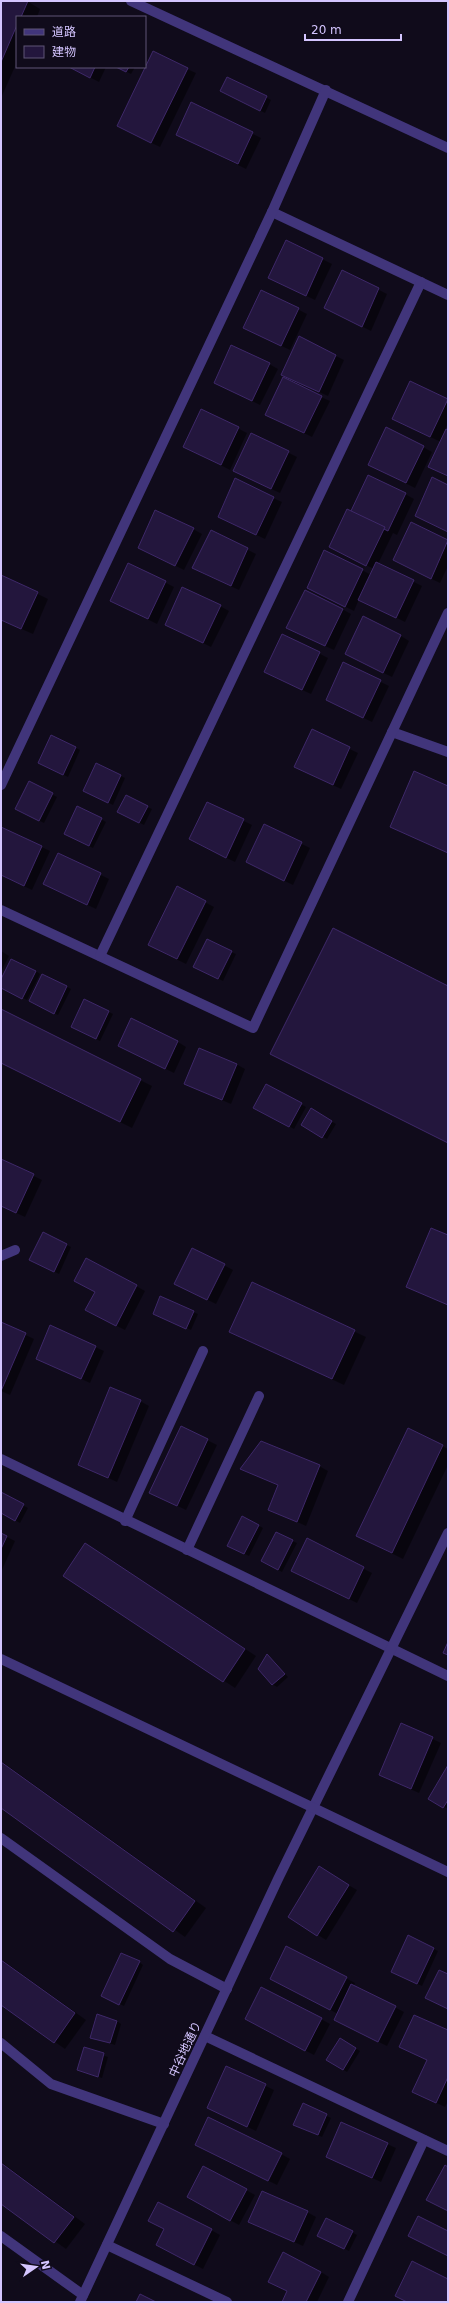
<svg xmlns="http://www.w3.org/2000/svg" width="449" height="2303" font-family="'DejaVu Sans','Noto Sans JP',sans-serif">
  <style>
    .shadow { fill: #0007 }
    .building { fill: #23163d; stroke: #3e2869 }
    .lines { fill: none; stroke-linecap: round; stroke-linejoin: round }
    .minor { stroke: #41357b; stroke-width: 10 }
    .tertiary { stroke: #41357b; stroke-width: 10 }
    .labels { text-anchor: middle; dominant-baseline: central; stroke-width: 4; stroke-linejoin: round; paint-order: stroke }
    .street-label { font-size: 12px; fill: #d4c5ff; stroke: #100b1b }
  </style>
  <rect width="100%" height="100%" fill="#100b1b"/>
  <g class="shadow">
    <path d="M1 1H27L40 9 37 17H17V62L1 98Z"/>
    <path d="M70 67H106L99 82Z"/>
    <path d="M117 67H135L131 74Z"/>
    <path d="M187 69 196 73 160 147 127 131Z"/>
    <path d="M227 78 271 100 265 113 225 93Z"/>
    <path d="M191 104 261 138 246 169 186 139Z"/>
    <path d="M286 241 332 264 315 300 269 278Z"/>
    <path d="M342 271 387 294 371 331 325 308Z"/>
    <path d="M262 291 307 314 290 350 253 332Z"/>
    <path d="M299 338 344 360 328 396 290 379Z"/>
    <path d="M269 364 278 369 260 405 224 387Z"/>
    <path d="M410 382 448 400V423L445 429 448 431V476L429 466 441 442 402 424Z"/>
    <path d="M321 397 330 401 312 437 267 415Z"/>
    <path d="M202 410 247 433 230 470 192 450Z"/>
    <path d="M251 434 297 457 280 493 242 475Z"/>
    <path d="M423 447 432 452 415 488 369 465Z"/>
    <path d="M405 494 414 499 397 535 393 533 378 564 422 586 405 622 359 599 354 611 308 588 362 570 371 575 374 569 339 552Z"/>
    <path d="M273 498 282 502 265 539 228 521Z"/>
    <path d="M412 523 448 541V566L440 583 403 565Z"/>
    <path d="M193 529 202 534 184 570 148 552Z"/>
    <path d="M211 531 256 554 239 590 202 573Z"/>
    <path d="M129 564 174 587 157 624 111 601Z"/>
    <path d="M1 576 48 599 33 634 1 620Z"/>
    <path d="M220 606 229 611 211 647 175 629Z"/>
    <path d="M342 609 351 614 334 650 296 633Z"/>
    <path d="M283 635 328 658 311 694 274 677Z"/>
    <path d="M401 636 409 641 392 677 355 659Z"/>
    <path d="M344 664 389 686 372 722 335 704Z"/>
    <path d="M312 731 358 753 341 789 304 771Z"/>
    <path d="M52 736 80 750 68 777 44 765Z"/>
    <path d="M121 776 125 778 113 805 89 793Z"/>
    <path d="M29 782 57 797 44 823 20 811Z"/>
    <path d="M448 787V853L391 827Z"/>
    <path d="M207 803 252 825 235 862 198 844Z"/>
    <path d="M147 807 152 809 144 825 123 814Z"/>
    <path d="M101 819 106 822 93 848 69 836Z"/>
    <path d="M265 826 310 848 293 885 256 867Z"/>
    <path d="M2 828 50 851 32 890 1 875Z"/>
    <path d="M58 854 109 879 96 909 44 884Z"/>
    <path d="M178 888 214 907 186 964 158 950Z"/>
    <path d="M1 951 9 956 1 972Z"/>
    <path d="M231 952 236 954 223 981 199 969Z"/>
    <path d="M36 971 40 974 27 1000 1 987V981Z"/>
    <path d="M67 987 71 989 58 1015 35 1004Z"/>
    <path d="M1 1010 152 1086 132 1128 1 1063Z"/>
    <path d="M109 1012 113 1014 100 1041 77 1029Z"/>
    <path d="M178 1042 186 1047 174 1073 127 1050Z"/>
    <path d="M236 1064 245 1069 231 1104 185 1084Z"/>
    <path d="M266 1085 306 1107 294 1129 255 1107Z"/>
    <path d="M311 1110 336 1124 327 1139 302 1125Z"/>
    <path d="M1 1160 42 1180 25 1217 1 1206Z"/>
    <path d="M43 1234 71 1247 59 1274 35 1262Z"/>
    <path d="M193 1249 233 1270 216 1304 184 1288Z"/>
    <path d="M252 1284 366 1337 344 1385 231 1332Z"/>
    <path d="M136 1286 145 1291 125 1330 95 1315Z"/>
    <path d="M193 1312 198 1314 191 1330 158 1316Z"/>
    <path d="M1 1323 34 1339 10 1395 1 1391Z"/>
    <path d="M51 1327 104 1351 90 1383 37 1358Z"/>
    <path d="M140 1401 149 1406 117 1482 79 1464Z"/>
    <path d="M181 1427 217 1445 186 1510 159 1497Z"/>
    <path d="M408 1429 448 1449V1465L403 1559 369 1542Z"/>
    <path d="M319 1466 328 1471 306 1526 269 1509 279 1486 241 1469Z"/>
    <path d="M1 1493 28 1508 20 1523 1 1512Z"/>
    <path d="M243 1517 263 1528 249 1556 233 1548Z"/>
    <path d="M1 1534 15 1541 1 1572Z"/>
    <path d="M307 1540 372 1573 357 1603 301 1575Z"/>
    <path d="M292 1541 297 1543 282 1572 262 1561Z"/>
    <path d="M85 1544 256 1656 235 1688 64 1576Z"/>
    <path d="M268 1655 288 1677 277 1687 272 1684Z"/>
    <path d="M402 1724 441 1743 419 1793 388 1779Z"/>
    <path d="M1 1761 206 1908 185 1937 1 1807Z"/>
    <path d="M448 1767V1809L430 1798Z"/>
    <path d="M319 1868 357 1890 326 1940 289 1917Z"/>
    <path d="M287 1947 355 1983 354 1986 404 2012 387 2046 344 2025 338 2014 280 1983Z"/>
    <path d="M434 1949 438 1951 422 1986 397 1974Z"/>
    <path d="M1 1959 86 2020 65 2049 1 2004Z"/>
    <path d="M139 1962 143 1965 124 2006 107 1998Z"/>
    <path d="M321 2019 330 2024 314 2055 254 2024Z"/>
    <path d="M117 2021 121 2024 115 2045 91 2037Z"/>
    <path d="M448 2031V2101L445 2107 422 2096 428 2060 401 2047Z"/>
    <path d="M340 2039 360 2051 347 2072 327 2060Z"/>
    <path d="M84 2049 108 2057 102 2078 79 2070Z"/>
    <path d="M227 2067 274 2090 256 2131 208 2108Z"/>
    <path d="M303 2105 331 2118 322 2137 299 2127Z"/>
    <path d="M387 2144 396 2148 381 2182 327 2157Z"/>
    <path d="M204 2149 281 2154 290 2159 277 2185Z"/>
    <path d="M1 2162 85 2224 66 2249 1 2203Z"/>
    <path d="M246 2190 255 2195 239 2225 188 2197Z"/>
    <path d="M307 2212 316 2217 303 2246 249 2222Z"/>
    <path d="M327 2219 357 2235 349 2251 323 2238Z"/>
    <path d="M211 2230 220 2235 203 2269 166 2250Z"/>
    <path d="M321 2272 329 2277 317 2302H285L288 2291Z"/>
  </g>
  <g class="building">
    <path d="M1 1H28L21 17H17V25L1 62Z"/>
    <path d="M153 51 188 68 151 143 117 126Z"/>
    <path d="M69 67H95L90 78Z"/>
    <path d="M116 67H129L126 72Z"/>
    <path d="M227 77 267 96 260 111 220 91Z"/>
    <path d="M191 102 253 132 238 164 176 135Z"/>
    <path d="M286 240 323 258 306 296 268 278Z"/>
    <path d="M342 270 379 288 362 327 324 308Z"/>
    <path d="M261 290 299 308 281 346 243 328Z"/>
    <path d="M299 336 336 355 319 392 281 375Z"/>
    <path d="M231 345 270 363 252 401 214 383Z"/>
    <path d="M283 377 322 396 304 433 265 415Z"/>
    <path d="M410 381 448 399 430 437 392 419Z"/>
    <path d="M201 409 239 427 221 465 183 447Z"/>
    <path d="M386 427 424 446 406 483 368 465Z"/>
    <path d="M446 429 448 430V476L428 467Z"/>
    <path d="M251 433 289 451 271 489 233 471Z"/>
    <path d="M368 475 406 493 388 531 350 513Z"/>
    <path d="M432 477 448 485V532L415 516Z"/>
    <path d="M235 478 274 497 256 535 218 517Z"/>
    <path d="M347 509 385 527 366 566 329 547Z"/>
    <path d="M155 510 194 528 175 566 138 548Z"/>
    <path d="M411 522 448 540 431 579 393 560Z"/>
    <path d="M211 530 248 548 231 586 192 568Z"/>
    <path d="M324 550 363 569 345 607 307 588Z"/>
    <path d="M376 562 414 580 396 618 358 600Z"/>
    <path d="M128 563 166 581 148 619 110 601Z"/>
    <path d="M1 575 38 592 21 629 1 620Z"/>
    <path d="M182 587 221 605 203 643 165 625Z"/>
    <path d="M305 590 343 609 325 646 286 628Z"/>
    <path d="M363 616 401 635 383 673 345 654Z"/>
    <path d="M282 634 320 652 302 690 264 672Z"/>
    <path d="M343 662 381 680 363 718 326 700Z"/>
    <path d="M312 729 350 747 333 785 294 767Z"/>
    <path d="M51 735 76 747 63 775 38 763Z"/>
    <path d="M96 763 121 775 108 803 83 791Z"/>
    <path d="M414 771 448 786V853L390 827Z"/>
    <path d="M29 781 53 793 39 821 15 809Z"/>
    <path d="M126 795 148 806 139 823 117 812Z"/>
    <path d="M207 802 244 819 226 858 189 839Z"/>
    <path d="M77 806 102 818 89 846 64 834Z"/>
    <path d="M264 824 302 842 284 881 246 862Z"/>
    <path d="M1 827 42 846 24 886 1 875Z"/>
    <path d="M58 853 101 873 87 905 43 884Z"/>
    <path d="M177 886 206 901 177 959 148 945Z"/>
    <path d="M333 928 448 986V1143L270 1054Z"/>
    <path d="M207 939 232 951 218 979 193 967Z"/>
    <path d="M11 959 36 971 22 999 1 988V979Z"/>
    <path d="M42 974 67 986 54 1014 29 1001Z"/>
    <path d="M84 999 109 1011 96 1039 71 1027Z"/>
    <path d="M1 1009 141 1079 120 1122 1 1063Z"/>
    <path d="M131 1018 178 1041 165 1069 118 1046Z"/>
    <path d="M199 1048 237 1064 222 1100 184 1084Z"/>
    <path d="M266 1084 302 1103 289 1127 253 1108Z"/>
    <path d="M311 1108 332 1121 322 1138 301 1125Z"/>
    <path d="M1 1159 34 1174 16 1213 1 1206Z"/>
    <path d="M431 1228 448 1235V1305L406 1287Z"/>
    <path d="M43 1232 67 1244 54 1272 29 1260Z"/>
    <path d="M192 1248 225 1264 207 1300 174 1284Z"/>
    <path d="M86 1258 137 1285 116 1326 85 1310 95 1292 74 1281Z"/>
    <path d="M252 1282 355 1330 332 1379 229 1332Z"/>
    <path d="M160 1296 194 1311 186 1329 153 1314Z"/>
    <path d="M1 1322 26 1333 1 1391Z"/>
    <path d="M50 1325 96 1346 81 1379 36 1359Z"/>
    <path d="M110 1387 141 1400 108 1478 78 1465Z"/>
    <path d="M181 1426 208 1439 177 1506 149 1493Z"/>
    <path d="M408 1428 443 1445 392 1553 356 1536Z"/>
    <path d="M261 1441 320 1465 297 1522 268 1510 278 1485 240 1469Z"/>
    <path d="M1 1492 24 1504 15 1521 1 1513Z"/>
    <path d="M242 1516 259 1525 244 1554 227 1546Z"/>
    <path d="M276 1532 293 1540 278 1570 261 1561Z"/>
    <path d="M1 1533 7 1536 1 1549Z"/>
    <path d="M307 1538 364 1567 349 1599 291 1571Z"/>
    <path d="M85 1543 245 1649 223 1682 63 1576Z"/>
    <path d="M448 1642V1655L443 1653Z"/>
    <path d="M267 1654 285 1674 272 1685 258 1669Z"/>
    <path d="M401 1723 433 1737 411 1789 379 1775Z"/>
    <path d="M1 1762 195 1901 173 1932 1 1808Z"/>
    <path d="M448 1765V1800L443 1808 428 1799Z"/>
    <path d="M319 1866 349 1885 317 1936 288 1917Z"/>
    <path d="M408 1935 434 1948 417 1984 391 1972Z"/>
    <path d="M286 1946 347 1977 330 2010 270 1979Z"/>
    <path d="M121 1953 140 1961 119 2005 101 1996Z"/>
    <path d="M1 1960 75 2013 54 2043 1 2005Z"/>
    <path d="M439 1970 448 1974V2009L425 1998Z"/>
    <path d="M351 1984 396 2006 378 2042 334 2020Z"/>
    <path d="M261 1987 322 2018 305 2051 245 2019Z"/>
    <path d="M97 2014 117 2021 110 2043 90 2038Z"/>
    <path d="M414 2015 448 2030V2077L436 2103 412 2092 427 2060 399 2047Z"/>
    <path d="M340 2038 356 2048 343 2070 326 2060Z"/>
    <path d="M84 2047 104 2053 98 2077 77 2070Z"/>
    <path d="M226 2066 266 2084 247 2127 207 2108Z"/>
    <path d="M303 2103 327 2114 318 2135 293 2125Z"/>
    <path d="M208 2117 282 2153 268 2181 195 2145Z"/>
    <path d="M341 2122 388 2143 372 2178 326 2157Z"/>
    <path d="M1 2163 74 2217 54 2243 1 2204Z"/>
    <path d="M445 2165 448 2167V2211L426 2200Z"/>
    <path d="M203 2166 247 2189 230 2221 187 2197Z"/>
    <path d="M262 2191 308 2211 294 2242 248 2222Z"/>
    <path d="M158 2202 212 2229 194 2265 156 2245 164 2229 148 2221Z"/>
    <path d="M418 2216 448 2231V2256L408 2236Z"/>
    <path d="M326 2218 353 2231 344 2249 317 2236Z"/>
    <path d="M283 2252 321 2272 306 2302H282L287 2291 268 2282Z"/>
    <path d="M412 2261 448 2279V2302H407L395 2296Z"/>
    <path d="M140 2294 156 2302H136Z"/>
  </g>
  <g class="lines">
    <g class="minor">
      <path d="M131 1 448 148"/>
      <path d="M272 212 448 295"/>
      <path d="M392 732 448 752"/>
      <path d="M1 785 272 212 326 90"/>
      <path d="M1 910 253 1028 448 613"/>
      <path d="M100 956 421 282"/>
      <path d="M1 1256 15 1250"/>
      <path d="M1 1459 448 1676"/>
      <path d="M125 1521 203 1351"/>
      <path d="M187 1550 259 1396"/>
      <path d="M1 1838 170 1959 227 1989"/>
      <path d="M205 2036 448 2151"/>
      <path d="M1 2043 51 2084 164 2124"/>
      <path d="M1 2236 83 2295"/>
      <path d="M107 2245 227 2302"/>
      <path d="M80 2302 278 1879 448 1533"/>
      <path d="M348 2302 424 2140"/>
    </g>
    <path class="tertiary" d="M1 1659 448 1872"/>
  </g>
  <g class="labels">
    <g class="street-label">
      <text transform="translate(185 2049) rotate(-65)">中谷地通り</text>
    </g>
  </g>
  <rect width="449" height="2303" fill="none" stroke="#d4c5ff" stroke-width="4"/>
  <rect x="16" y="16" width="130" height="52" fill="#100b1b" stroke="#5e5576"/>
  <rect x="24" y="29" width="20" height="6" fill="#41357b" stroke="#5e5576"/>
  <text x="52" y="36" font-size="12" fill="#d4c5ff">道路</text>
  <rect x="24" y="46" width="20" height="12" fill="#23163d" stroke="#5e5576"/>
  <text x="52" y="56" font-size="12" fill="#d4c5ff">建物</text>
  <g transform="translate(36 2267) rotate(77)" stroke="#100b1b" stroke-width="3" paint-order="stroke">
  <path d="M0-3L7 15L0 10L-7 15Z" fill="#d4c5ff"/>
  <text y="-6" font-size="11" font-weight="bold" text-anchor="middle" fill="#d4c5ff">N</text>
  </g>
  <path d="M305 34v6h96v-6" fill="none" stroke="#d4c5ff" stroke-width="2"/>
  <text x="311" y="34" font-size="12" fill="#d4c5ff" stroke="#100b1b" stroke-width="3" paint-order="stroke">20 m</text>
</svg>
